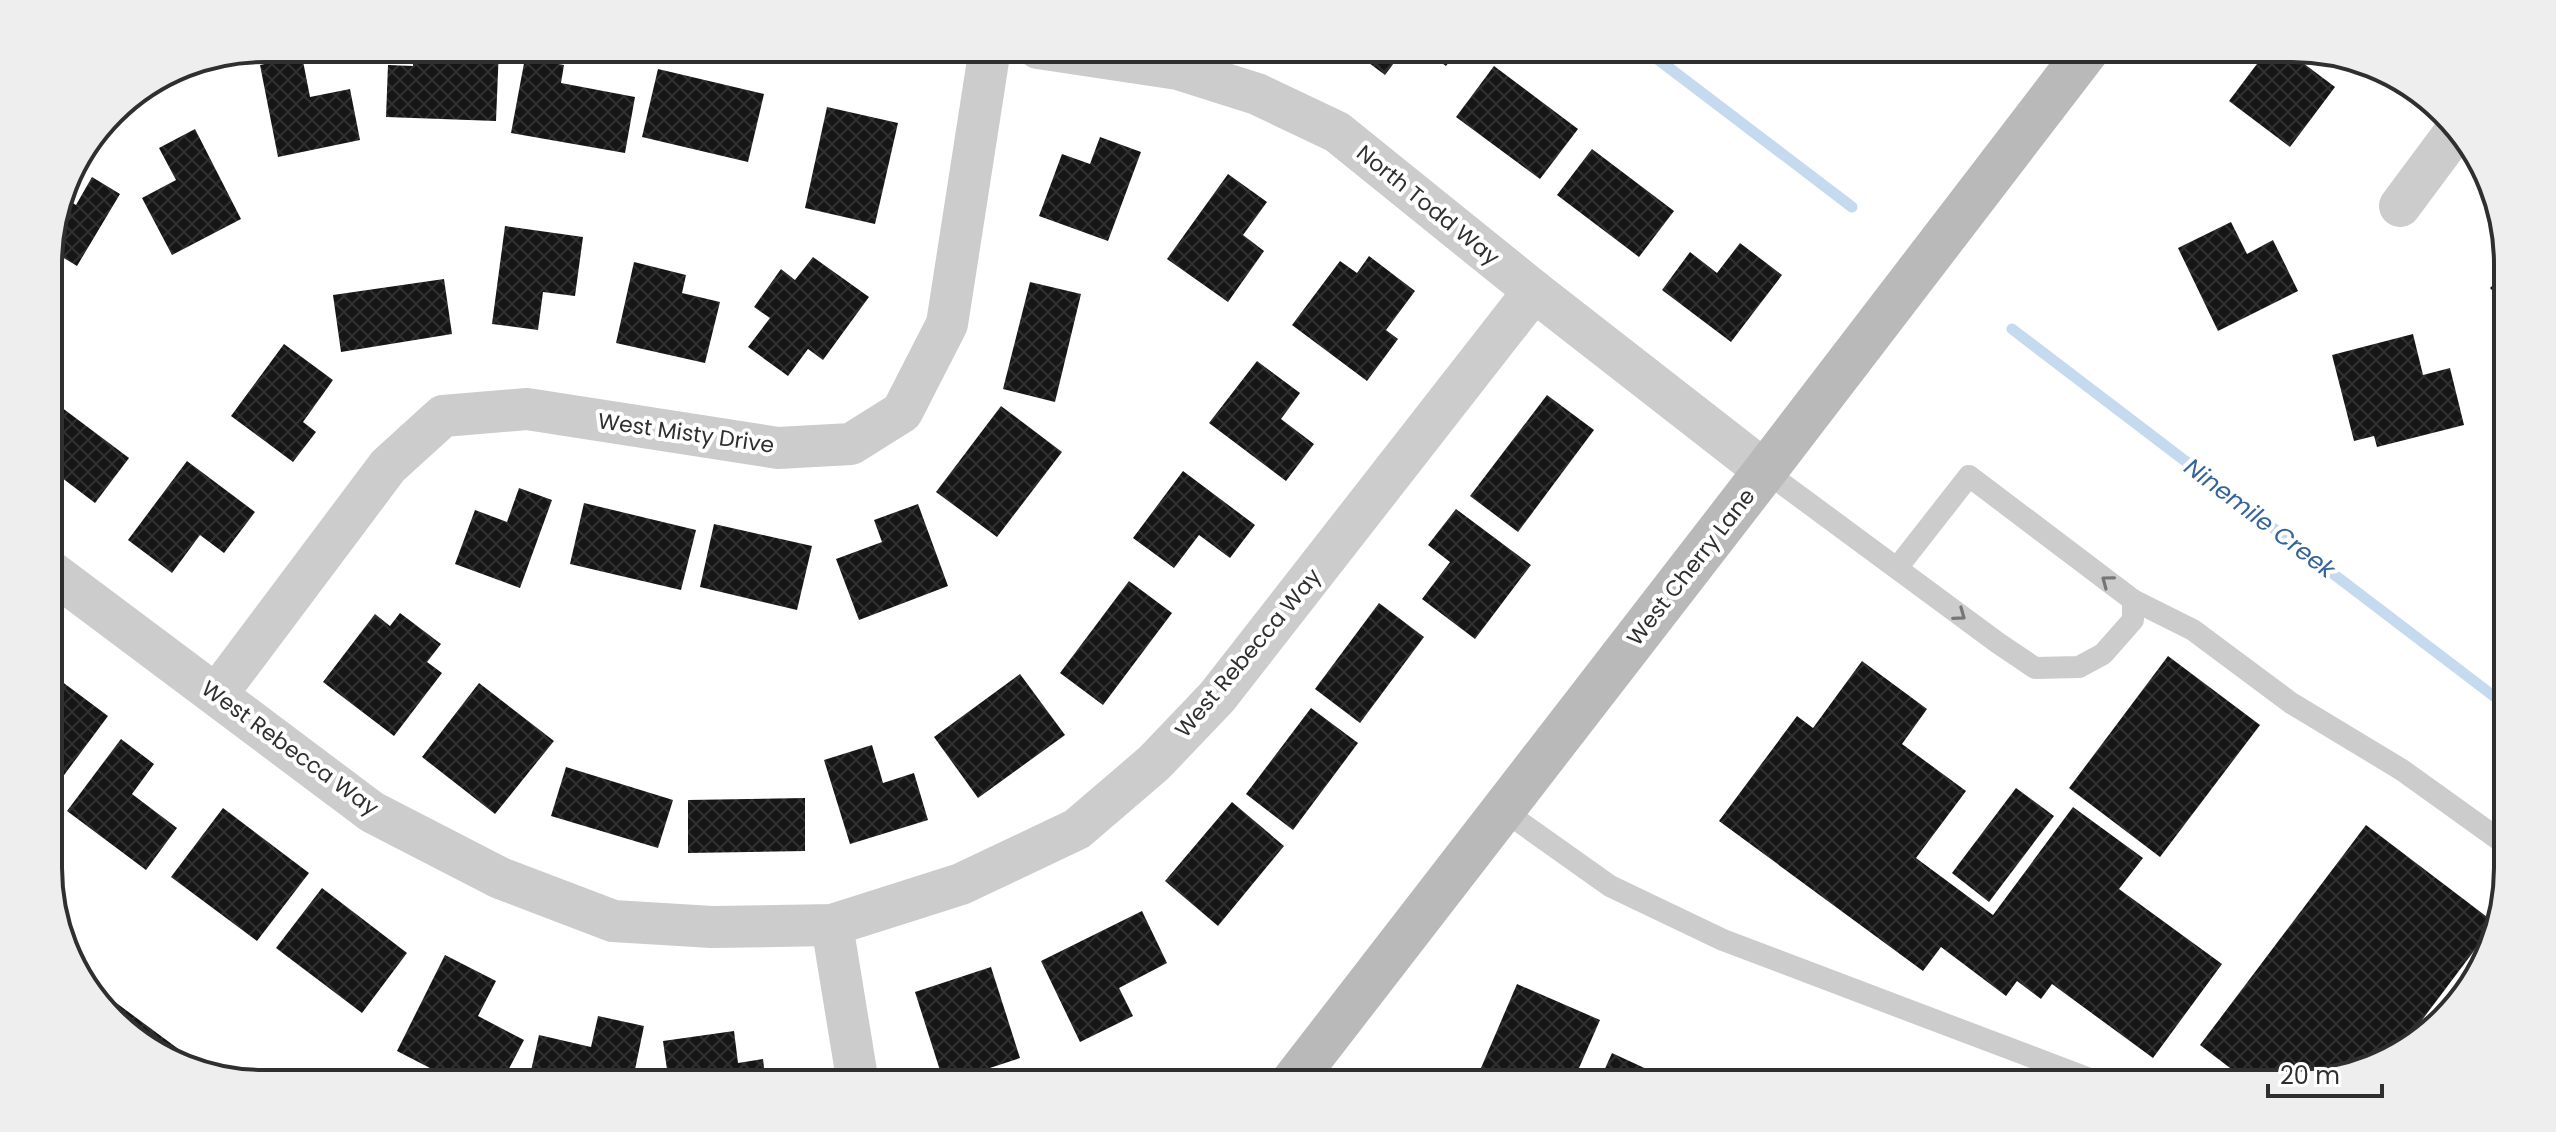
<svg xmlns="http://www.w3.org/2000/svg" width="2556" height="1132" font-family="Poppins,sans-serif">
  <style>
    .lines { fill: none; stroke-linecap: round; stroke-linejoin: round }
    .stream { stroke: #c5d9ef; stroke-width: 11 }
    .building { fill: url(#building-cross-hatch) }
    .service { stroke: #ccc; stroke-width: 22 }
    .minor { stroke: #ccc; stroke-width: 42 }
    .secondary { stroke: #b9b9b9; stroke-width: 44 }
    .oneway { stroke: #767676 }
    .labels { text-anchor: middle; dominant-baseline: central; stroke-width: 8; stroke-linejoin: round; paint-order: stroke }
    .street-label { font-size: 22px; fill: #2f2f2f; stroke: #fff }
    .water-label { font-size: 24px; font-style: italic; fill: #356498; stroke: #fff }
    .rim { fill: none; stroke: #2f2f2f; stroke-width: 4 }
  </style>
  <defs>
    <pattern id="building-cross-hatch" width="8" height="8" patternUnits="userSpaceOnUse" patternTransform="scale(2)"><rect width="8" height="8" fill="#161616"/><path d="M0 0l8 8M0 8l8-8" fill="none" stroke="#303030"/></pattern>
  </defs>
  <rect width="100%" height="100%" fill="#fff"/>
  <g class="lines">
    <g class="stream">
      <path d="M1643 48 1852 207"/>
      <path d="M2012 329 2508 707"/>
    </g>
  </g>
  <g class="building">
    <path d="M414 48H499L496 121 386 117 388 65 413 66Z"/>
    <path d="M1349 48H1405L1385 75Z"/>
    <path d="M1421 48H1460L1446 66Z"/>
    <path d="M2269 48H2283L2335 87 2290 147 2229 101Z"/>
    <path d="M302 56 310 97 350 89 360 140 278 157 260 65Z"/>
    <path d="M525 58 564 65 561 83 635 97 625 153 511 133Z"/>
    <path d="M1494 66 1578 129 1540 179 1456 117Z"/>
    <path d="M658 69 764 94 748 162 642 137Z"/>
    <path d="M827 107 898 123 875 224 805 208Z"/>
    <path d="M195 129 241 219 172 255 142 198 176 180 159 148Z"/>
    <path d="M1100 137 1141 152 1108 241 1039 216 1062 154 1090 164Z"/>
    <path d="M1592 149 1674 211 1639 257 1557 195Z"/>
    <path d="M72 165 77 168 66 188 70 169Z"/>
    <path d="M1228 174 1267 202 1243 235 1264 251 1228 302 1167 259Z"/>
    <path d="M92 177 120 194 77 266 49 249 63 197 76 205Z"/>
    <path d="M2231 222 2247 254 2273 240 2298 291 2218 331 2178 248Z"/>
    <path d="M505 226 583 237 575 296 543 292 538 330 492 324Z"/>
    <path d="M1740 243 1782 275 1731 342 1662 290 1690 252 1717 273Z"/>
    <path d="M1369 256 1415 291 1386 330 1398 339 1367 381 1292 325 1340 261 1357 273Z"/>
    <path d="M813 257 869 297 823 360 808 349 788 376 748 347 770 318 754 307 781 269 795 280Z"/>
    <path d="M634 262 686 275 682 293 720 302 705 363 616 343Z"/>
    <path d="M2506 272V305L2490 288Z"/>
    <path d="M444 279 452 334 341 352 333 295Z"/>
    <path d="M1030 282 1081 294 1055 402 1003 389Z"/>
    <path d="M2413 334 2423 375 2450 368 2464 425 2377 447 2374 436 2354 441 2332 355Z"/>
    <path d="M284 344 333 380 303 422 316 432 293 462 231 416Z"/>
    <path d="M1257 361 1300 393 1281 419 1314 444 1286 481 1209 423Z"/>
    <path d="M1547 395 1594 430 1518 532 1470 496Z"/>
    <path d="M49 398 129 458 95 503 49 468Z"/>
    <path d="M1001 406 1062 452 997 537 936 492Z"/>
    <path d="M187 461 255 512 224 553 200 535 172 573 128 540Z"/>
    <path d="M1183 471 1255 525 1230 558 1199 535 1174 568 1133 538Z"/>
    <path d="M519 488 552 500 520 588 455 564 475 510 507 522Z"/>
    <path d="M584 503 696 530 681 590 570 564Z"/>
    <path d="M918 504 948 586 859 620 836 559 882 542 874 520Z"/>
    <path d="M1456 509 1531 565 1475 639 1422 599 1450 562 1428 545Z"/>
    <path d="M714 524 812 546 797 610 700 587Z"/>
    <path d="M1129 581 1172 613 1103 705 1060 673Z"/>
    <path d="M1379 603 1424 637 1360 723 1315 689Z"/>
    <path d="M400 613 441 644 427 662 442 673 394 736 323 682 375 614 390 626Z"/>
    <path d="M2168 656 2260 725 2160 857 2069 788Z"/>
    <path d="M1862 661 1927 709 1902 744 1966 791 1916 858 1993 915 2073 807 2143 858 2119 889 2222 964 2153 1058 2052 984 2041 999 2017 981 2006 996 1941 947 1923 971 1719 821 1797 716 1813 728Z"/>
    <path d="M49 672 108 716 50 794V727Z"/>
    <path d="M1020 674 1065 735 978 798 934 737Z"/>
    <path d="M479 683 554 741 495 814 422 757Z"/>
    <path d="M1311 708 1358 743 1293 830 1246 794Z"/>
    <path d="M121 739 154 764 132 794 177 828 146 870 67 811Z"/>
    <path d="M872 745 883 783 914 773 928 820 850 844 824 760Z"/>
    <path d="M566 767 673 800 658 848 551 816Z"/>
    <path d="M2016 788 2054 816 1989 902 1952 873Z"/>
    <path d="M805 798V851L688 853V800Z"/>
    <path d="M1232 802 1284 846 1218 926 1165 881Z"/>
    <path d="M223 808 309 873 257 941 171 877Z"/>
    <path d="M2366 825 2495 923 2401 1048 2306 1084H2251L2200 1045Z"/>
    <path d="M322 888 407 953 362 1013 276 948Z"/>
    <path d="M1142 911 1167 963 1119 988 1133 1016 1080 1042 1041 961Z"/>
    <path d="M445 955 496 981 478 1016 524 1040 501 1084H461L397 1051Z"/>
    <path d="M991 967 1020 1058 944 1083 915 992Z"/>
    <path d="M1517 984 1600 1020 1572 1084H1517L1481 1068Z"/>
    <path d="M111 999 192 1059 184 1068 104 1009Z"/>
    <path d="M598 1016 644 1026 632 1084H528L539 1035 591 1047Z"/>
    <path d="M734 1031 738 1063 763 1059 766 1084H669L663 1041Z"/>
    <path d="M1612 1053 1679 1084H1598Z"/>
    <path d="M267 1070 275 1084 246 1081Z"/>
  </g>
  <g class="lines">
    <g class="service">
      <path d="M1765 471 1998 643 2035 668 2079 667 2103 654 2133 620V600L1969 476 1897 568"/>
      <path d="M2133 600 2193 630 2291 703 2402 770 2501 841 2508 851"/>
      <path d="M1503 810 1610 886 1723 940 2103 1084"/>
    </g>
    <g class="minor">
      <path d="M1038 48 1178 69 1257 94 1337 132 1534 291 1765 471"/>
      <path d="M2400 206 2458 128"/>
      <path d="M49 570 372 812 500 878 613 921 712 927 832 925 961 884 1077 829 1154 763 1217 697 1534 291"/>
      <path d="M217 694 388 466 443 416 527 409 778 448 851 444 902 412 947 324 990 48"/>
      <path d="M832 925 858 1084"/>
    </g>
    <path class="secondary" d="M1291 1084 1765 471 2089 48"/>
  </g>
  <defs><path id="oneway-chevron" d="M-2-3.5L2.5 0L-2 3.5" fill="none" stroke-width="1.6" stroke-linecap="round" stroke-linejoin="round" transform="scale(2)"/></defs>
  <g class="oneway">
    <use href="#oneway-chevron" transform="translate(2107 581) rotate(-143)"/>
    <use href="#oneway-chevron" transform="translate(1960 615) rotate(36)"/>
  </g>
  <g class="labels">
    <g class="street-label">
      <text transform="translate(1428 205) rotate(39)">North Todd Way</text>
      <text transform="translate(686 433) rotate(8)">West Misty Drive</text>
      <text transform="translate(1691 567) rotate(-52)">West Cherry Lane</text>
      <text transform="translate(1248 653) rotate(-50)">West Rebecca Way</text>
      <text transform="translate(290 748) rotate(36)">West Rebecca Way</text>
    </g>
    <g class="water-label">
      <text transform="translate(2260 518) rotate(37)">Ninemile Creek</text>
    </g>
  </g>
  <path d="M0 0H2556V1132H0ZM264 62H2292A202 202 0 0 1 2494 264V868A202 202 0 0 1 2292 1070H264A202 202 0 0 1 62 868V264A202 202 0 0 1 264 62Z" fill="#eee" fill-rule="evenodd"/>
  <path class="rim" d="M264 62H2292A202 202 0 0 1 2494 264V868A202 202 0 0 1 2292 1070H264A202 202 0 0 1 62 868V264A202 202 0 0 1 264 62Z"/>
  <path d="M2268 1084v12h114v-12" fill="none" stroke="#2f2f2f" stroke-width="4"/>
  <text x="2280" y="1084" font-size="24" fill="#2f2f2f" stroke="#ffffff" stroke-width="6" paint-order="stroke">20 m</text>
</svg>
